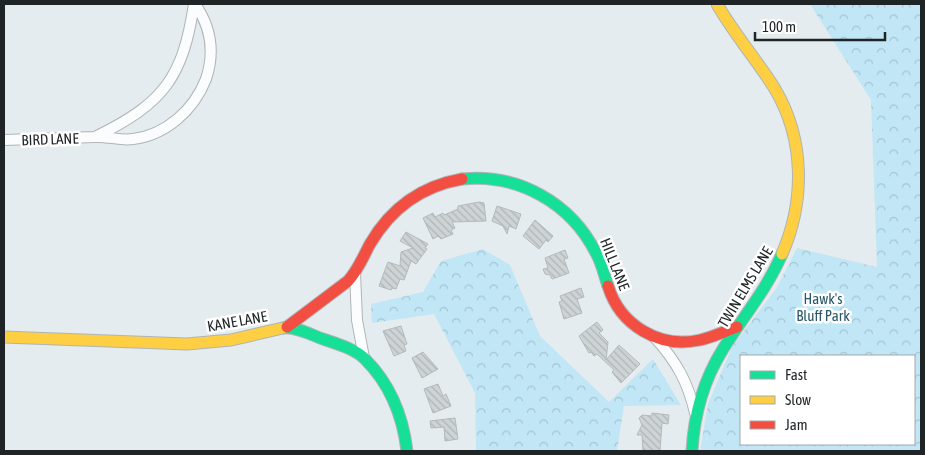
<svg xmlns="http://www.w3.org/2000/svg" width="925" height="455" font-family="'Asap Condensed',sans-serif">
  <style>
    .park { fill: url(#park-crowns); fill-rule: evenodd }
    .building { fill: url(#building-back-hatch); stroke: #b4b9bb }
    .lines { fill: none; stroke-linecap: round; stroke-linejoin: round }
    .street-casing { stroke: #afb4b6; stroke-width: 12 }
    .fast-casing { stroke: #afb4b6; stroke-width: 13 }
    .slow-casing { stroke: #afb4b6; stroke-width: 13 }
    .jam-casing { stroke: #afb4b6; stroke-width: 13 }
    .street { stroke: #fbfcfd; stroke-width: 10 }
    .fast { stroke: #16e098; stroke-width: 11 }
    .slow { stroke: #ffcf43; stroke-width: 11 }
    .jam { stroke: #f24e42; stroke-width: 11 }
    .labels { text-anchor: middle; dominant-baseline: central; stroke-width: 5; stroke-linejoin: round; paint-order: stroke }
    .street-label { font-size: 15px; fill: #1f2426; stroke: #fff }
    .park-label { font-size: 15px; fill: #2a5869; stroke: #fff }
  </style>
  <defs>
    <pattern id="park-crowns" width="20" height="18" patternUnits="userSpaceOnUse" patternTransform="scale(1.25)"><rect width="20" height="18" fill="#c1e6f6"/><path d="M2 6a3 3 0 1 1 6 0M12 15a3 3 0 1 1 6 0" fill="none" stroke="#a5c5d3"/></pattern>
    <pattern id="building-back-hatch" width="6" height="6" patternUnits="userSpaceOnUse" patternTransform="scale(1.25)"><rect width="6" height="6" fill="#ced3d6"/><path d="M-1 5l2 2M0 0l6 6M5-1l2 2" fill="none" stroke="#b0b5b8"/></pattern>
  </defs>
  <rect width="100%" height="100%" fill="#e5ecef"/>
  <g class="park">
    <path d="M810 4H921V451H700L708 404 733 345 776 289 797 248 877 267 871 100ZM741 356H914V444H741Z"/>
    <path d="M483 249 510 265 540 336 609 402 653 359 681 405 624 406 617 451H476L475 393 434 314 372 323 371 304 423 292 441 261Z"/>
  </g>
  <g class="building">
    <path d="M479 202 484 203 486 221 452 222 455 228 451 230 453 234 441 239 438 236 433 239 423 218 433 213 435 217 443 213 444 215 458 209V206Z"/>
    <path d="M497 206 521 214 516 229 509 226 507 234 503 226 492 221Z"/>
    <path d="M535 220 553 236 548 242 546 240 539 249 523 236Z"/>
    <path d="M406 232 428 244 425 248 427 249 416 264 411 261 404 280 400 279 396 289 392 288 391 290 379 286 388 262 400 266 401 252 413 248 400 241Z"/>
    <path d="M565 250 568 258 564 259 569 273 552 279 550 275 545 274 543 269 548 268 545 258Z"/>
    <path d="M581 288 584 297 577 299 582 313 564 319 559 302 562 301 560 296Z"/>
    <path d="M597 322 603 330 599 333 608 342 606 360 619 345 640 364 621 383 612 372 614 370 597 354 594 356 591 352 589 353 579 336Z"/>
    <path d="M401 326 407 344 404 345 406 351 394 356 383 331Z"/>
    <path d="M423 352 438 369 422 378 412 358Z"/>
    <path d="M438 384 443 396 446 394 451 406 433 413 424 389Z"/>
    <path d="M652 413 669 415 668 424 662 423 660 451H643L642 435H637L642 425 639 418 642 415 652 416Z"/>
    <path d="M455 418 458 439 445 441 444 427 431 428 430 421Z"/>
  </g>
  <g class="lines">
    <g class="street-casing">
      <g id="street">
        <path d="M97 136C164 103 183 77 194 4"/>
        <path d="M4 140C34 139 65 138 95 137 107 136 121 141 133 139 166 135 194 110 206 79 215 52 211 27 195 4"/>
        <path d="M355 273 357 320 364 358"/>
        <path d="M655 338C676 361 688 382 695 413"/>
      </g>
    </g>
    <g class="fast-casing">
      <g id="fast">
        <path d="M462 179C518 173 571 203 596 253 602 263 604 275 608 286"/>
        <path d="M283 328C294 326 310 334 320 338 334 343 354 348 365 359 390 384 403 417 407 451"/>
        <path d="M692 451C694 414 703 381 723 349 743 317 767 289 782 254"/>
      </g>
    </g>
    <g class="slow-casing">
      <g id="slow">
        <path d="M717 4C734 34 757 60 775 89 805 140 805 201 782 254"/>
        <path d="M4 337 187 344 231 340 283 328"/>
      </g>
    </g>
    <g class="jam-casing">
      <g id="jam">
        <path d="M608 286C620 325 659 349 700 340 713 337 725 331 737 327"/>
        <path d="M287 327 348 281C358 270 363 257 370 244 391 208 422 186 462 179"/>
      </g>
    </g>
    <use href="#street" class="street"/>
    <use href="#fast" class="fast"/>
    <use href="#slow" class="slow"/>
    <use href="#jam" class="jam"/>
  </g>
  <g class="labels">
    <g class="street-label">
      <text transform="translate(50 139) rotate(-2)">BIRD LANE</text>
      <text transform="translate(615 264) rotate(68)">HILL LANE</text>
      <text transform="translate(745 287) rotate(-59)">TWIN ELMS LANE</text>
      <text transform="translate(237 321) rotate(-10)">KANE LANE</text>
    </g>
    <g class="park-label">
      <text x="823" y="298">Hawk's<tspan x="823" dy="17">Bluff Park</tspan></text>
    </g>
  </g>
  <rect width="925" height="455" fill="none" stroke="#1f2426" stroke-width="10"/>
  <rect x="740" y="355" width="175" height="90" fill="#ffffff" stroke="#a5a7a8"/>
  <rect x="750" y="371" width="25" height="8" fill="#16e098" stroke="#a5a7a8"/>
  <text x="785" y="380" font-size="15" fill="#1f2426">Fast</text>
  <rect x="750" y="396" width="25" height="8" fill="#ffcf43" stroke="#a5a7a8"/>
  <text x="785" y="405" font-size="15" fill="#1f2426">Slow</text>
  <rect x="750" y="421" width="25" height="8" fill="#f24e42" stroke="#a5a7a8"/>
  <text x="785" y="430" font-size="15" fill="#1f2426">Jam</text>
  <path d="M755 32v8h130v-8" fill="none" stroke="#1f2426" stroke-width="2.5"/>
  <text x="762" y="32" font-size="15" fill="#1f2426" stroke="#ffffff" stroke-width="4" paint-order="stroke">100 m</text>
</svg>
